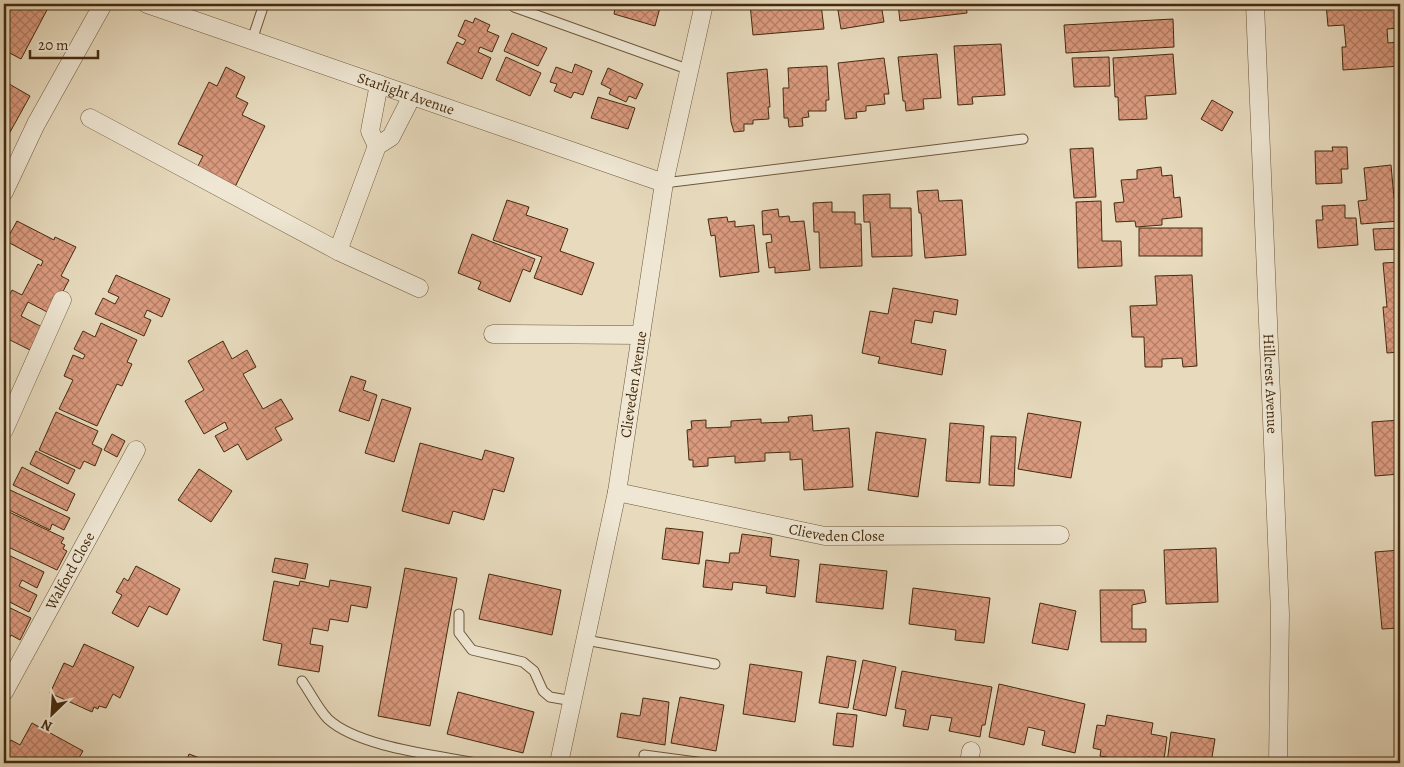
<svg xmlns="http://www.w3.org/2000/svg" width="1404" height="767" font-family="Alegreya,serif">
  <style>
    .building { fill: url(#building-cross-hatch); stroke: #452b0d }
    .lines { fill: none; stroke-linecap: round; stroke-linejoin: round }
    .service-casing { stroke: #6e5739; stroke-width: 11 }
    .minor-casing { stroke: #6e5739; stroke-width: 19 }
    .service { stroke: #efe7d4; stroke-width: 9 }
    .minor { stroke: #efe7d4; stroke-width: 18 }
    .labels { text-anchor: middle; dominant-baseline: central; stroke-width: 5; stroke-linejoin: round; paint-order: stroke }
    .street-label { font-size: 15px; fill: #452b0d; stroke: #efe7d4 }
  </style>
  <defs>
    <pattern id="building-cross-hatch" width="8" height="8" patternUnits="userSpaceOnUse" patternTransform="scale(1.25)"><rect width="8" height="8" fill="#db9a7f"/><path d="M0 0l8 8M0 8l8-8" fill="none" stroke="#b37e66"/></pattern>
  </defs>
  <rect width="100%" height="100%" fill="#e7dabd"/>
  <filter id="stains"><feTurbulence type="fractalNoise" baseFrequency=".004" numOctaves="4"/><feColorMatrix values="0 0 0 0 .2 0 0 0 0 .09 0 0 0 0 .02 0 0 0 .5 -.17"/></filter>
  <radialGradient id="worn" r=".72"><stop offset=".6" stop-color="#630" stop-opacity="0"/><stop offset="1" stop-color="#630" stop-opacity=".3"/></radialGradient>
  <g class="building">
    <path d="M4 4H47L46 7 48 8 21 59 4 50Z"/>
    <path d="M616 4H661L655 26 614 14Z"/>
    <path d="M750 4H821L824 29 753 35Z"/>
    <path d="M837 4H881L884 22 841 29Z"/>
    <path d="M898 4H966L967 13 900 21Z"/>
    <path d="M1326 4H1400V28L1387 29 1388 43 1400 42V66L1343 70 1342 47H1346L1344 25 1328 26Z"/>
    <path d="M475 18 490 25 487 31 499 36 492 52 480 47 478 52 491 58 482 79 447 63 457 42 463 45 466 40 458 36 465 20 473 23Z"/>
    <path d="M1173 19 1174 47 1066 53 1064 25Z"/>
    <path d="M512 33 547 48 538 66 504 51Z"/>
    <path d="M1001 44 1005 95 972 97 973 104 958 105 954 46Z"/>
    <path d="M937 54 941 98 923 99 924 109 906 111 905 101H903L898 57Z"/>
    <path d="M1173 54 1176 94 1145 96 1147 119 1119 120 1118 97H1115L1113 58Z"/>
    <path d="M506 57 541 73 530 96 496 80Z"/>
    <path d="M1109 57 1110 86 1074 87 1072 58Z"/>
    <path d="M884 58 889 94H884L885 104 866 106V111L856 112 857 118 845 119 838 63Z"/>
    <path d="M575 64 592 71 583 95 574 92 571 98 554 91 557 84 550 82 556 67 572 73Z"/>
    <path d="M827 66 829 100H826V111H808L809 117 802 118 803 126 789 127 788 118H784L783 88H789L788 68Z"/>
    <path d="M226 67 245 77 236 97 248 103 242 115 265 126 235 187 197 168 203 156 178 144 209 82 217 86Z"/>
    <path d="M608 68 643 84 636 99 629 96 626 102 609 94 611 89 601 84Z"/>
    <path d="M767 69 770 107H768L769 119 753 120V124H744V131L734 132 731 122 727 73Z"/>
    <path d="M4 81 30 96 4 143Z"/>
    <path d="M598 97 635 108 628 129 591 118Z"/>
    <path d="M1212 100 1233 112 1222 131 1201 119Z"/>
    <path d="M1332 147H1347L1348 169H1341L1342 183 1316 184 1315 151H1333Z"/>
    <path d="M1093 148 1096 197 1074 198 1070 149Z"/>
    <path d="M1391 165 1394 198 1399 197 1400 221 1361 224 1358 201 1367 200 1364 168Z"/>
    <path d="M1161 167 1162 176 1172 175 1174 198 1180 197 1182 217 1162 219V225L1136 227 1135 221 1116 222 1114 203 1124 202 1121 180 1137 179V170Z"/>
    <path d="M938 190 939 201 962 200 966 255 925 258 921 213H919L917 191Z"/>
    <path d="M890 194V208H911L912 256 872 257 870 222H864L863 195Z"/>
    <path d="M507 200 529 207 526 215 568 229 560 251 594 263 582 295 534 278 542 257 493 240Z"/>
    <path d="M1101 201 1102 241H1121L1122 266 1078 268 1076 202Z"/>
    <path d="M832 202V212H855V224H861L862 266 820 268 819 232H814L813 203Z"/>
    <path d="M1345 205V218H1356L1358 245 1318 248 1316 220H1323L1322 206Z"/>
    <path d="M778 209 779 217 789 216 790 222 804 221 810 270 775 273V267L769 268 766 243 772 242 771 234 763 235 762 211Z"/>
    <path d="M727 217 728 222 735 221V227L754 225 759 272 720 277 715 235 711 236 708 219Z"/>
    <path d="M17 221 54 240 55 237 76 247 61 276 69 280 51 314 28 302 21 316 42 327 30 350 4 337V306L12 290 22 295 38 264 41 266 43 261 6 241Z"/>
    <rect x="1139" y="228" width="63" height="28"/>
    <path d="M1400 228V249L1375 250 1373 229Z"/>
    <path d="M472 234 535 259 530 272 523 269 510 302 478 289 481 282 458 273Z"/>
    <path d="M1400 262V352L1387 353 1383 307H1387L1383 263Z"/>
    <path d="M116 275 170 299 162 317 147 310 144 317 151 320 144 336 95 314 103 298 115 304 119 297 108 292Z"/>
    <path d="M1192 275 1197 366 1183 367 1182 358 1162 359V367H1145L1144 337H1132L1130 306 1157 305 1155 276Z"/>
    <path d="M893 288 958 300 956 315 934 311 932 323 915 320 911 343 946 350 942 375 878 363 880 357 862 353 870 311 888 314Z"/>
    <path d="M101 323 137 340 127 362 132 364 122 386 117 384 97 426 59 409 73 380 64 376 73 355 83 359 85 355 74 349 83 331 95 337Z"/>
    <path d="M223 341 232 359 247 350 256 367 243 374 263 409 281 399 293 419 275 428 282 440 247 460 238 444 224 452 215 436 228 429 225 422 204 434 185 401 204 390 188 361Z"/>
    <path d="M351 376 366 381 363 390 377 395 369 421 339 411Z"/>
    <path d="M382 399 411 408 394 462 365 453Z"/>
    <path d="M56 412 98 431 92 444 102 449 95 466 84 461 80 469 39 450Z"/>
    <path d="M1028 413 1081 422 1071 478 1018 469Z"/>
    <path d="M812 415 813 431 849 428 853 487 804 490 802 459 790 460V452L765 453V461L735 463V456L708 458V466L693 467V460H689L687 430 692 429 691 421 706 420V428L731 427V421L761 419V423L789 422 788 417Z"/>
    <path d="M1400 420V474L1375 476 1372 422Z"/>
    <path d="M950 423 984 426 980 483 946 481Z"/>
    <path d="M876 432 926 439 918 497 868 490Z"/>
    <path d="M112 434 125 441 117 457 104 450Z"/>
    <path d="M991 436 1016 437 1014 486 989 485Z"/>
    <path d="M420 443 482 460 485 450 514 458 504 492 493 489 484 520 453 511 449 524 402 511Z"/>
    <path d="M36 451 75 470 68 484 30 464Z"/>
    <path d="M22 467 75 494 67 511 13 485Z"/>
    <path d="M199 469 232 491 211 522 178 500Z"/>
    <path d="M8 489 70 518 64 530 52 524 50 530 7 509 10 504 4 501V498Z"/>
    <path d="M7 511 64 538 61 543 65 545 63 549 67 551 57 570 4 545V516Z"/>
    <path d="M666 528 703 532 699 564 662 559Z"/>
    <path d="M742 534 772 538 770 556 799 560 795 597 766 593 767 586 733 582 732 590 703 587 706 560 729 563 730 553H739Z"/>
    <path d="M1216 548 1218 602 1166 604 1164 550Z"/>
    <path d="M1400 550V628L1382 629 1375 552Z"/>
    <path d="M4 553 44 572 37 588 22 580 19 586 37 595 29 612 4 599Z"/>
    <path d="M275 558 308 564 305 579 272 572Z"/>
    <path d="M820 564 887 571 883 609 816 602Z"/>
    <path d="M136 566 180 589 167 615 149 606 138 627 112 613 122 595 116 592 124 578 128 581Z"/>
    <path d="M405 568 457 578 430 726 378 716Z"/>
    <path d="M489 574 561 590 552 635 479 619Z"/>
    <path d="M330 580 371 587 367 608 351 605 348 622 330 619 328 631 313 628 310 644 323 646 319 672 278 665 282 644 263 640 274 581 299 586 300 581 329 587Z"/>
    <path d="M913 588 990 598 984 643 955 640 956 630 909 624Z"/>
    <path d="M1100 590H1144L1146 602 1132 605V629H1146V642H1101Z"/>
    <path d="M1040 603 1076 611 1068 650 1032 643Z"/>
    <path d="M4 605 31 618 20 640 11 635 4 648Z"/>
    <path d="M84 644 134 667 120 698 113 694 106 708 99 706 98 709 94 707 92 712 50 693 64 663 73 667Z"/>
    <path d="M827 656 856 661 848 708 819 703Z"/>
    <path d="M863 660 896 667 886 716 853 709Z"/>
    <path d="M750 664 802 672 795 722 743 714Z"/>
    <path d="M902 671 992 687 985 725H982L980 737 949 731 952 718 931 715 928 730 903 726 906 710 895 708Z"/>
    <path d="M999 684 1085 704 1075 753 1042 745 1045 731 1028 727 1024 745 989 737Z"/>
    <path d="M458 692 534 712 523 753 447 734Z"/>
    <path d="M680 697 724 705 716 751 671 743Z"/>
    <path d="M643 698 669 702 665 745 617 737 621 713 640 716Z"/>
    <path d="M837 713 857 715 853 747 833 745Z"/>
    <path d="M1107 715 1153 723 1151 734 1167 737 1164 760 1148 757 1145 763 1100 756 1101 750 1093 748 1097 725 1105 726Z"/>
    <path d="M32 723 83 751 76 763H4V752L11 740 20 745Z"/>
    <path d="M1171 732 1215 739 1211 763H1167Z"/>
    <path d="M189 754 213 763H177L178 759 186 762Z"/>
  </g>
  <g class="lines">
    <g class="service-casing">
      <g id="service">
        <path d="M514 7 690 70"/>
        <path d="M252 40 264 4"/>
        <path d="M664 183 1023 139"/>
        <path d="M459 614V633L472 650 523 662 534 671 543 691 550 697 573 701"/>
        <path d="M586 640 715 664"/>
        <path d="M302 681C310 692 318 709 328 719 358 747 436 755 476 763"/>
        <path d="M644 755 704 763"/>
      </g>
    </g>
    <g class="minor-casing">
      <g id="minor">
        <path id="s1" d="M147 4 664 183"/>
        <path id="s2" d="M1255 4 1280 614 1278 763"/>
        <path d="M90 118 338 251 377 146 391 137 412 96"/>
        <path d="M377 146 370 131 379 84"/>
        <path d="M4 192 36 124 103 4"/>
        <path d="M338 251 419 288"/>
        <path d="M493 334 641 335"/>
        <path d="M4 430 62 300"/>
        <path id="s3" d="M617 492 825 536 1060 535"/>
        <path id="s4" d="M4 692 136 450"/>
        <path id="s5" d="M559 763 617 492 664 183 704 4"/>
        <path d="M969 763 971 751"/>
      </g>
    </g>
    <use href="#service" class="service"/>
    <use href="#minor" class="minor"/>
  </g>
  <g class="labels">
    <g class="street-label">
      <text stroke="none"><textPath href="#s1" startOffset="274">Starlight Avenue</textPath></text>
      <text stroke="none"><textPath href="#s2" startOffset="380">Hillcrest Avenue</textPath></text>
      <text stroke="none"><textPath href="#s5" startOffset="386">Clieveden Avenue</textPath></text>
      <text stroke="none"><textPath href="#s3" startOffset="224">Clieveden Close</textPath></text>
      <text stroke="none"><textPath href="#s4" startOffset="138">Walford Close</textPath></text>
    </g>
  </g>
  <rect width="1404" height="767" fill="none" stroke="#e7dabd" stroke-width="20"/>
  <rect x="5" y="5" width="1394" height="757" fill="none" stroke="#452b0d" stroke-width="2.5"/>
  <rect x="10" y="10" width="1384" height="747" fill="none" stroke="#452b0d"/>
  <g transform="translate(52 714) rotate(205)" stroke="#efe7d4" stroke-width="4" paint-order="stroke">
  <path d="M0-4L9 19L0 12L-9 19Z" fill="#452b0d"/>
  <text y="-8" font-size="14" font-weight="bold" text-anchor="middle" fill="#452b0d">N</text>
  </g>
  <path d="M30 50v8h68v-8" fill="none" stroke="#452b0d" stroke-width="2.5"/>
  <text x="38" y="50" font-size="15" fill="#452b0d" stroke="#efe7d4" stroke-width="4" paint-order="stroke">20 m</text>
  <rect width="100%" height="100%" filter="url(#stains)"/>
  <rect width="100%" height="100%" fill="url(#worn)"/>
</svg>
